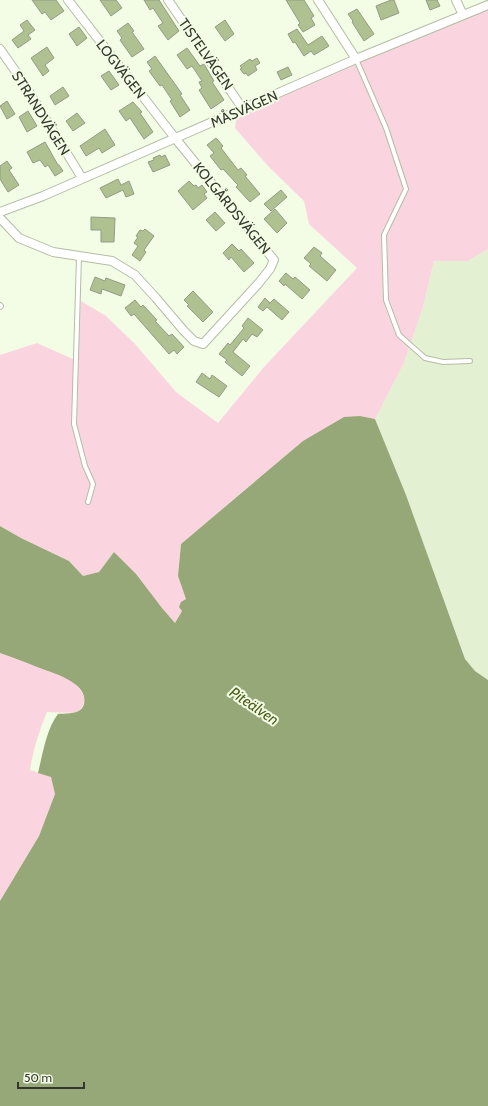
<svg xmlns="http://www.w3.org/2000/svg" width="488" height="1106" font-family="Cabin,sans-serif">
  <style>
    .built { fill: #e4f0d2 }
    .green { fill: #fad5e0 }
    .water { fill: #96a778 }
    .building { fill: #afc091; stroke: #939b85 }
    .lines { fill: none; stroke-linecap: round; stroke-linejoin: round }
    .service-casing { stroke: #b4bda6; stroke-width: 6 }
    .minor-casing { stroke: #b4bda6; stroke-width: 10 }
    .service { stroke: #fff; stroke-width: 4 }
    .minor { stroke: #fff; stroke-width: 8 }
    .labels { text-anchor: middle; dominant-baseline: central; stroke-width: 4; stroke-linejoin: round; paint-order: stroke }
    .street-label { font-size: 14px; fill: #33372d; stroke: #f3fce4 }
    .water-label { font-size: 15px; font-style: italic; fill: #495d16; stroke: #f3fce4 }
  </style>
  <rect width="100%" height="100%" fill="#f3fce4"/>
  <path class="built" d="M488 249V680L475 671 465 659 406 495 375 419 404 363 423 307 434 261H468Z"/>
  <g class="green">
    <path d="M488 7V249L468 261H434L423 307 404 363 375 419 360 416 303 441 181 544 178 576 186 599 182 610 175 623 114 552 99 572 83 576 69 561 21 538 0 526V355L37 343 77 361 81 301 106 316 135 344 176 392 218 423 264 367 357 268 309 224 304 201 268 166 235 128 237 114Z"/>
    <path d="M0 653C13 657 25 662 38 667 45 670 52 671 59 674 75 681 95 697 77 713L47 712C39 731 33 750 30 770L51 776 55 794 39 836 0 901Z"/>
  </g>
  <path class="water" d="M360 416 375 419 406 495 465 659 475 671 488 680V1106H0V901L39 836 55 794 51 777 38 773C43 753 46 730 58 714 68 713 81 715 84 704 89 682 52 673 37 667 25 662 12 657 0 653V526L21 538 69 561 83 576 99 572 114 552 136 574 162 608 175 623 182 611 179 607 181 602 186 599 178 576 181 544 303 441 344 417Z"/>
  <g class="building">
    <path d="M32 0H56L64 11 51 20 45 12 42 14Z"/>
    <path d="M100 0H116L122 8 111 16Z"/>
    <path d="M144 0H159L179 31 168 40 158 26 163 23 153 8 150 10Z"/>
    <path d="M286 0H304L314 16 311 18 315 25 303 32 298 25 300 23Z"/>
    <path d="M391 0H394L399 13 381 20 376 6Z"/>
    <path d="M426 0H437L440 6 430 10Z"/>
    <path d="M357 9 374 34 364 41 352 22 353 21 348 14Z"/>
    <path d="M27 20 35 30 28 35 31 39 18 48 12 40 24 31 20 25Z"/>
    <path d="M225 20 234 34 225 41 215 27Z"/>
    <path d="M128 23 134 31 132 32 144 49 132 57 120 40 122 38 117 31Z"/>
    <path d="M79 27 87 38 77 46 69 34Z"/>
    <path d="M297 29 308 45 322 36 329 46 314 55 311 51 304 56 295 42 293 43 288 34Z"/>
    <path d="M47 47 54 58 45 65 49 71 43 76 31 58Z"/>
    <path d="M187 48 200 66 204 64 214 81 212 82 224 100 211 109 199 90 202 88 199 82 202 81 192 66 187 69 177 55Z"/>
    <path d="M155 56 182 94 180 95 190 110 180 117 170 101 172 100 162 85 160 86 149 71 152 69 147 62Z"/>
    <path d="M257 58 260 63 255 66 257 70 248 76 246 73 244 74 240 69 242 68 240 66 250 59 252 61Z"/>
    <path d="M288 67 292 75 281 80 277 72Z"/>
    <path d="M109 71 119 85 111 90 101 76Z"/>
    <path d="M63 87 69 96 55 105 50 96Z"/>
    <path d="M7 101 15 114 7 119 0 106Z"/>
    <path d="M133 102 142 112 140 113 153 132 144 139 130 118 126 121 119 111Z"/>
    <path d="M28 111 37 126 27 132 19 117Z"/>
    <path d="M77 113 85 123 73 131 66 121Z"/>
    <path d="M105 129 115 145 102 153 99 148 86 156 80 146Z"/>
    <path d="M216 138 223 146 221 148 238 170 241 168 247 175 245 176 260 194 250 202 236 187 238 185 223 169 221 170 210 156 214 153 207 145Z"/>
    <path d="M45 142 58 165H59L63 171 55 176 48 165 45 167 40 160 33 163 27 152Z"/>
    <path d="M160 155 161 157 165 155 170 165 153 172 148 162 154 160 153 158Z"/>
    <path d="M7 161 12 168 9 170 19 185 8 192 0 179V166Z"/>
    <path d="M118 179 121 185 129 181 134 194 126 197 123 190 106 198 100 188Z"/>
    <path d="M189 181 194 186 196 185 198 188 202 185 207 192 204 194 207 198 193 210 178 191Z"/>
    <path d="M281 190 287 197 271 211 264 204Z"/>
    <path d="M275 209 287 223 277 233 264 219Z"/>
    <path d="M215 212 225 223 216 231 206 220Z"/>
    <path d="M91 217 115 218 114 242H101V230H91Z"/>
    <path d="M145 229 154 236 144 250 146 252 140 261 132 255 138 246 134 243 138 237 136 236 140 230 143 231Z"/>
    <path d="M232 244 239 251 241 249 254 263 244 272 231 257 229 260 223 253Z"/>
    <path d="M314 247 322 253 320 256 336 270 327 281 309 266 311 264 304 258Z"/>
    <path d="M286 273 293 279 295 277 310 290 302 299 285 284 284 286 279 281Z"/>
    <path d="M95 277 105 281 106 278 125 285 121 296 102 289 101 294 90 290Z"/>
    <path d="M193 291 213 312 203 322 187 306 189 305 184 300Z"/>
    <path d="M265 298 270 303 269 304 274 299 289 312 282 320 267 307 263 311 258 307Z"/>
    <path d="M135 300 141 307 143 305 157 320 155 321 169 336 172 334 184 347 177 354 174 350 169 354 134 314 131 316 125 308Z"/>
    <path d="M248 318 263 330 257 337 252 334 246 342 243 339 233 352 250 366 242 376 225 362 227 360 219 354 228 343 230 345 244 328 242 326Z"/>
    <path d="M202 373 210 379 212 375 227 386 219 397 196 382Z"/>
  </g>
  <g class="lines">
    <g class="service-casing">
      <g id="service">
        <path d="M356 59 386 128 406 189 384 235 386 300 399 335 425 358 443 362 470 361"/>
        <path d="M79 257 74 424 85 466 93 484 88 502"/>
        <path d="M0 305 1 306 0 307"/>
      </g>
    </g>
    <g class="minor-casing">
      <g id="minor">
        <path d="M168 0 243 109"/>
        <path d="M318 0 356 59"/>
        <path d="M456 0 463 15"/>
        <path d="M0 49 23 82 82 178"/>
        <path d="M0 212 43 196 356 59 488 5"/>
        <path d="M0 218 19 238 53 252 112 261 135 275 156 298 184 331 194 341 203 344 258 284 270 269 274 260 175 138 68 0"/>
      </g>
    </g>
    <use href="#service" class="service"/>
    <use href="#minor" class="minor"/>
  </g>
  <g class="labels">
    <g class="street-label">
      <text transform="translate(206 54) rotate(55)">TISTELVÄGEN</text>
      <text transform="translate(121 69) rotate(52)">LOGVÄGEN</text>
      <text transform="translate(244 109) rotate(-24)">MÅSVÄGEN</text>
      <text transform="translate(41 113) rotate(58)">STRANDVÄGEN</text>
      <text transform="translate(232 208) rotate(51)">KOLGÅRDSVÄGEN</text>
    </g>
    <g class="water-label">
      <text transform="translate(254 706) rotate(34)">Piteälven</text>
    </g>
  </g>
  <path d="M18 1082v6h66v-6" fill="none" stroke="#33372d" stroke-width="2"/>
  <text x="24" y="1082" font-size="12" fill="#33372d" stroke="#f3fce4" stroke-width="3" paint-order="stroke">50 m</text>
</svg>
